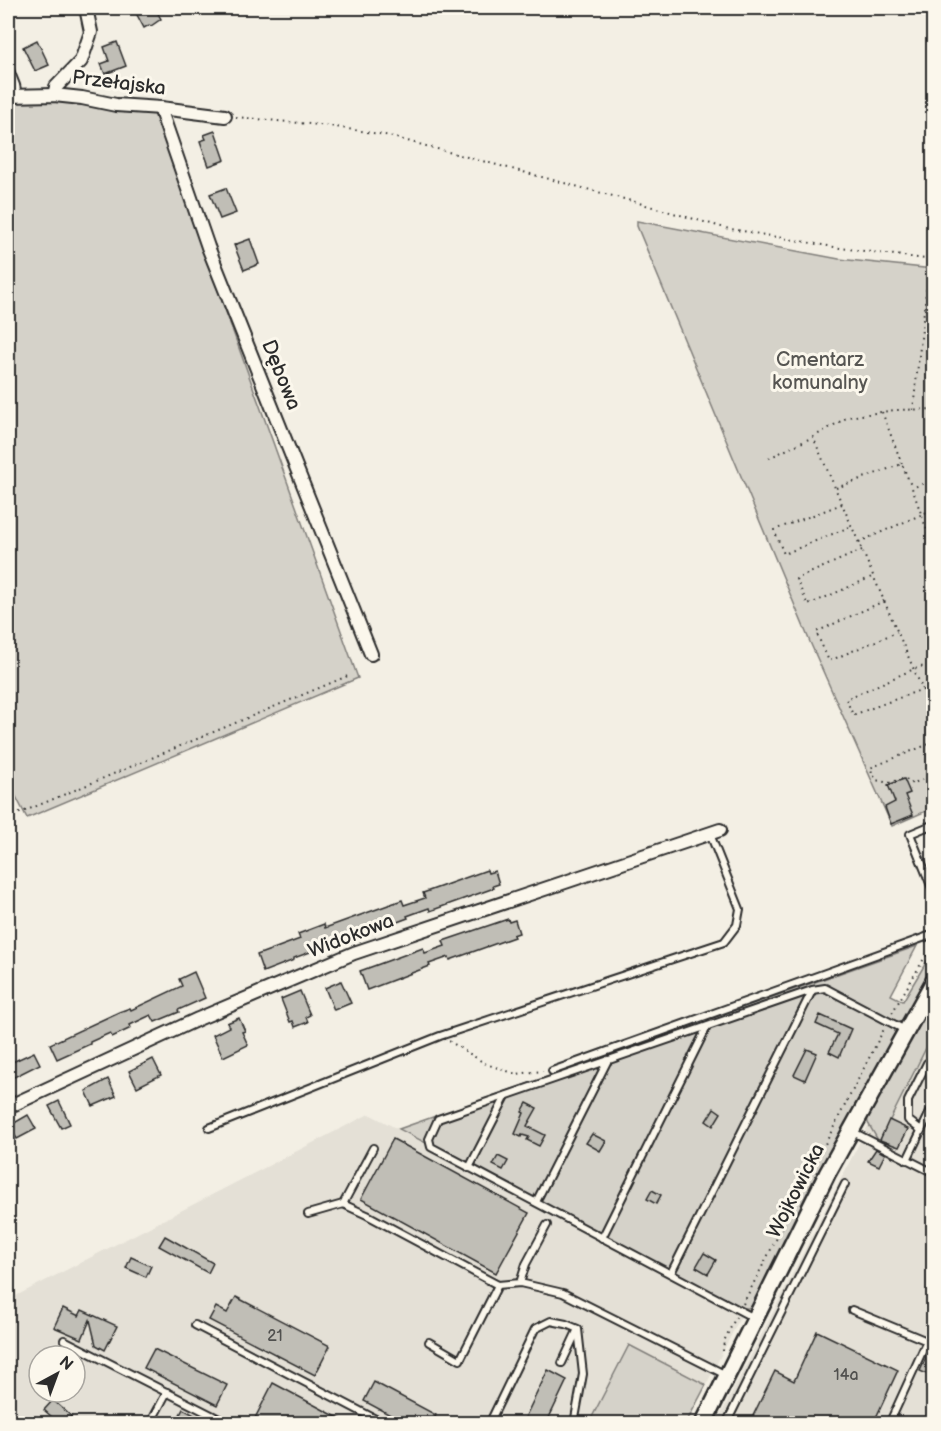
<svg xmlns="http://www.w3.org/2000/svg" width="941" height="1431" font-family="'Balsamiq Sans',sans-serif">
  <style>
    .built { fill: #e4e0d6; fill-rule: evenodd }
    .green { fill: #d5d2c9; stroke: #807e7a; stroke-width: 1.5 }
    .building { fill: #c0beb6; stroke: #2b2b2b; stroke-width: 1.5 }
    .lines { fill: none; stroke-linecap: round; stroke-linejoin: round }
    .service-casing { stroke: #2b2b2b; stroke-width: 10 }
    .minor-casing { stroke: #2b2b2b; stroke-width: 16 }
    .tertiary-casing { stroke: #2b2b2b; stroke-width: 20 }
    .path { stroke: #2b2b2b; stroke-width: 2; stroke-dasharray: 1.5 4.5; stroke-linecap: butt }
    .service { stroke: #fbf7ec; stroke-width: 6 }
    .minor { stroke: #fbf7ec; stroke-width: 12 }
    .tertiary { stroke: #fbf7ec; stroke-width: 15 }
    .labels { text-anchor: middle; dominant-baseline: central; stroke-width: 6; stroke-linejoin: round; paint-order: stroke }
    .number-label { font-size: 16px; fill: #50504e }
    .street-label { font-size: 20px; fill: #2b2b2b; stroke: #fbf7ec }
    .park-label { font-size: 20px; fill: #565552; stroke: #fbf7ec }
  </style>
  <rect width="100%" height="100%" fill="#f3efe4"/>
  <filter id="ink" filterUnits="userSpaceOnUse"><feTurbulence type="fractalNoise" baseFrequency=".0167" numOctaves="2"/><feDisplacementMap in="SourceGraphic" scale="12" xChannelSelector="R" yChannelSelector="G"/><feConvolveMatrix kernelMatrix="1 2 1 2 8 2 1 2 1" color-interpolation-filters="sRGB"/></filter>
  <g filter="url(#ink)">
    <g class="built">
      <path d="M933 1003V1423L716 1424 873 1116Z"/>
      <path d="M369 1114 744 1310 706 1385 629 1345 589 1423 8 1424V1300ZM39 1356H75V1392H39Z"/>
    </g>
    <g class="green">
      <path d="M50 98 160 111 170 153 187 204 358 678 27 818 8 781V101Z"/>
      <path d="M637 221 839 259 933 269V808L892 826 810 642 637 226Z"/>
      <path d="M917 946 891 995 903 1001 930 956 933 952V964L903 1019 900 1021H896L893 1026 895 1029V1034L821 1167 752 1306 748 1308H744V1310L399 1129Z"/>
      <path d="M933 998V1034L879 1142 868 1123 867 1117Z"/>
      <path d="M629 1345 706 1385 686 1423H589Z"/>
    </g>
    <g class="building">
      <path d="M141 8H155L161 19 151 26 149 25 144 28 135 11Z"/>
      <path d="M37 40 49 65 35 71 23 47Z"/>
      <path d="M117 42 126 66 105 74 101 64 109 61 104 47Z"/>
      <path d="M215 131 225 160 209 166 200 141 206 139 204 135Z"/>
      <path d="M226 188 236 213 220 219 210 194Z"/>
      <path d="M250 239 259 264 244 270 234 245Z"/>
      <path d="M904 779 910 793 905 795 913 815 891 824 885 807 895 802 888 785Z"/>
      <path d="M487 870 488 873 495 871 499 884 493 886 494 888 430 911 429 908 407 916 408 918 346 941 345 939 294 958V960L263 972 257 955 300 939 298 934 324 924 325 928 402 900 404 905 425 898 423 893Z"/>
      <path d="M508 919 509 922 515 920 519 933 513 935 514 937 450 960 449 957 429 964 430 966 367 990 360 971 423 948 425 953 445 946 443 941Z"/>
      <path d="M194 972 205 998 178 1010 179 1012 155 1022 151 1015 130 1025 131 1028 112 1037 110 1033 90 1042V1044L57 1059 50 1044 119 1012 130 1008 131 1010 182 986 179 979Z"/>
      <path d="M341 981 351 1003 334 1010 325 988Z"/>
      <path d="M300 991 310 1015 306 1017 308 1022 295 1027 293 1021 290 1022 281 999Z"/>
      <path d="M820 1015 851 1029 839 1057 829 1052 838 1034 816 1024Z"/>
      <path d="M239 1018 245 1031 242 1032 248 1045 223 1057 213 1035 229 1027 227 1023Z"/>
      <path d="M807 1049 817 1053 805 1080 794 1075Z"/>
      <path d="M34 1052 40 1064 8 1080V1064Z"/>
      <path d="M153 1059 161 1075 137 1087 129 1071Z"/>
      <path d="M108 1079 116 1096 93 1106 86 1091Z"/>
      <path d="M59 1101 70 1124 61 1128 49 1106Z"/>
      <path d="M527 1103 537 1108 527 1126 545 1135 539 1146 527 1140 529 1137 522 1135 521 1137 515 1134 524 1113 522 1112Z"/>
      <path d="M714 1108 721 1113 713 1126 706 1121Z"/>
      <path d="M28 1115 36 1129 17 1139 9 1126Z"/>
      <path d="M889 1120 908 1129 899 1147 880 1140Z"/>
      <path d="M592 1134 606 1141 600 1151 586 1143Z"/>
      <path d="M393 1139 529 1213 496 1273 361 1199Z"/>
      <path d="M876 1149 885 1154 879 1166 868 1161Z"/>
      <path d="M498 1156 508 1161 503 1170 493 1165Z"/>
      <path d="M652 1190 661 1195 656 1204 647 1199Z"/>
      <path d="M165 1236 213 1263 208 1273 159 1246Z"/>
      <path d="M704 1253 716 1260 708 1274 696 1267Z"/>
      <path d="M131 1257 151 1266 146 1277 126 1268Z"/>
      <path d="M236 1297 330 1346 315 1375 209 1320 216 1307 227 1313Z"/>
      <path d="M63 1308 79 1316 82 1310 117 1326 105 1350 96 1345 90 1320 82 1339 54 1327Z"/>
      <path d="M817 1331 898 1370 873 1424H749L775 1371 794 1381Z"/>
      <path d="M933 1342V1377L920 1371Z"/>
      <path d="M154 1349 227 1385 217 1405 144 1368Z"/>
      <path d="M548 1370 567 1380 546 1424H522Z"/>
      <path d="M374 1382 436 1415 432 1424H407L364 1401Z"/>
      <path d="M273 1383 350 1424H252Z"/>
      <path d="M53 1400 71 1416 65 1424H60L44 1410Z"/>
      <path d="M183 1409 211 1424H175Z"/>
    </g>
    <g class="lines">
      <g class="service-casing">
        <g id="service">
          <path d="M8 65 16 85 18 95"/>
          <path d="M934 824 910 834 934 893"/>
          <path d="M552 1071 934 934"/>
          <path d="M209 1128 440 1036 724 942 737 925 740 909 710 834"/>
          <path d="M921 1130 908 1120V1101L927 1063"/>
          <path d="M851 1131 934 1173"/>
          <path d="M907 1160 934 1104"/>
          <path d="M469 1168 506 1096"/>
          <path d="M536 1202 608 1060"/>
          <path d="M343 1204 373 1148"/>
          <path d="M308 1214 343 1204 367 1215 498 1285 520 1283 563 1293 726 1375"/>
          <path d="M602 1238 707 1027"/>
          <path d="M671 1273 812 991"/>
          <path d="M520 1283 526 1264 547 1225"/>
          <path d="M852 1310 927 1341 889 1424"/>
          <path d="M754 1318 431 1147 429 1139 438 1119 812 990 825 988 905 1030"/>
          <path d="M195 1325 385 1424"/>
          <path d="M64 1340 229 1424"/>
          <path d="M429 1342 460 1360 498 1285"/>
          <path d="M562 1363 577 1331"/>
          <path d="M151 1422 167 1392"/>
          <path d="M489 1424 535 1329 551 1321 566 1324 578 1329 583 1374 574 1424"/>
          <path d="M726 1424 845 1184"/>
        </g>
      </g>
      <g class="minor-casing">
        <g id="minor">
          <path d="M54 95 56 87 81 61 91 32 86 8"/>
          <path d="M8 96 54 95 82 98 116 105 161 108 225 116"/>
          <path d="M161 108 162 114 208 247 371 654"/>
          <path d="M8 1107 198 1019 354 953 720 830"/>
        </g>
      </g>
      <g class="tertiary-casing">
        <path id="tertiary" d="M703 1424 827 1174 934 981"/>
      </g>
      <g class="path">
        <path d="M236 117 330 126 385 135 639 203 725 228 840 248 934 260"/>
        <path d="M913 410 927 284"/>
        <path d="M882 412 902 464"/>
        <path d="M813 437 848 417 895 410 934 409"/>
        <path d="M769 458 813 437 934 716"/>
        <path d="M934 479 912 488 934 550"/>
        <path d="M836 488 902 464 912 488"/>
        <path d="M842 504 774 530 784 554 852 526"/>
        <path d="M859 542 934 509"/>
        <path d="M862 550 796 579 808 605 874 576"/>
        <path d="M884 601 816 632 829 661 897 632"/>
        <path d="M934 663 914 669 846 699 853 715 934 685"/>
        <path d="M934 742 870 768 876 780 889 783 905 778 912 784 934 774"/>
        <path d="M8 818 350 675"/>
        <path d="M928 901 934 915"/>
        <path d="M892 1013 925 957 934 947"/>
        <path d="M449 1041 486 1064 516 1074 543 1071"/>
        <path d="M743 1304 884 1029"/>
        <path d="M723 1351 724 1341 736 1317"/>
      </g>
      <use href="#service" class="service"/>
      <use href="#minor" class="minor"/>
      <use href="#tertiary" class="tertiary"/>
    </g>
  </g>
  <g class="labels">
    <g class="number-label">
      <text x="275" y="1336">21</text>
      <text x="846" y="1375">14a</text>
    </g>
    <g class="street-label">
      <text transform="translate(119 83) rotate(7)">Przełajska</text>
      <text transform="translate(281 375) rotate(68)">Dębowa</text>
      <text transform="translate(351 936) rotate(-21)">Widokowa</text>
      <text transform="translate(796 1191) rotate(-63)">Wojkowicka</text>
    </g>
    <g class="park-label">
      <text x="820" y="360">Cmentarz<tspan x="820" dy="23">komunalny</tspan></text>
    </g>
  </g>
  <rect width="941" height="1431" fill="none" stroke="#fbf7ec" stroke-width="30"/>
  <rect x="15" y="15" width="911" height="1401" fill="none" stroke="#2b2b2b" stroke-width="2" filter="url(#ink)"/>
  <g transform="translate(57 1374) rotate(41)"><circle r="28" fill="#fbf7ec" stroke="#a8a59f" stroke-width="1.5"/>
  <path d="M0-4.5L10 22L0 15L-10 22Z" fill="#2b2b2b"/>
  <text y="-9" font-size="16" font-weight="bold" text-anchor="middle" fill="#2b2b2b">N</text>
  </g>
</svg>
